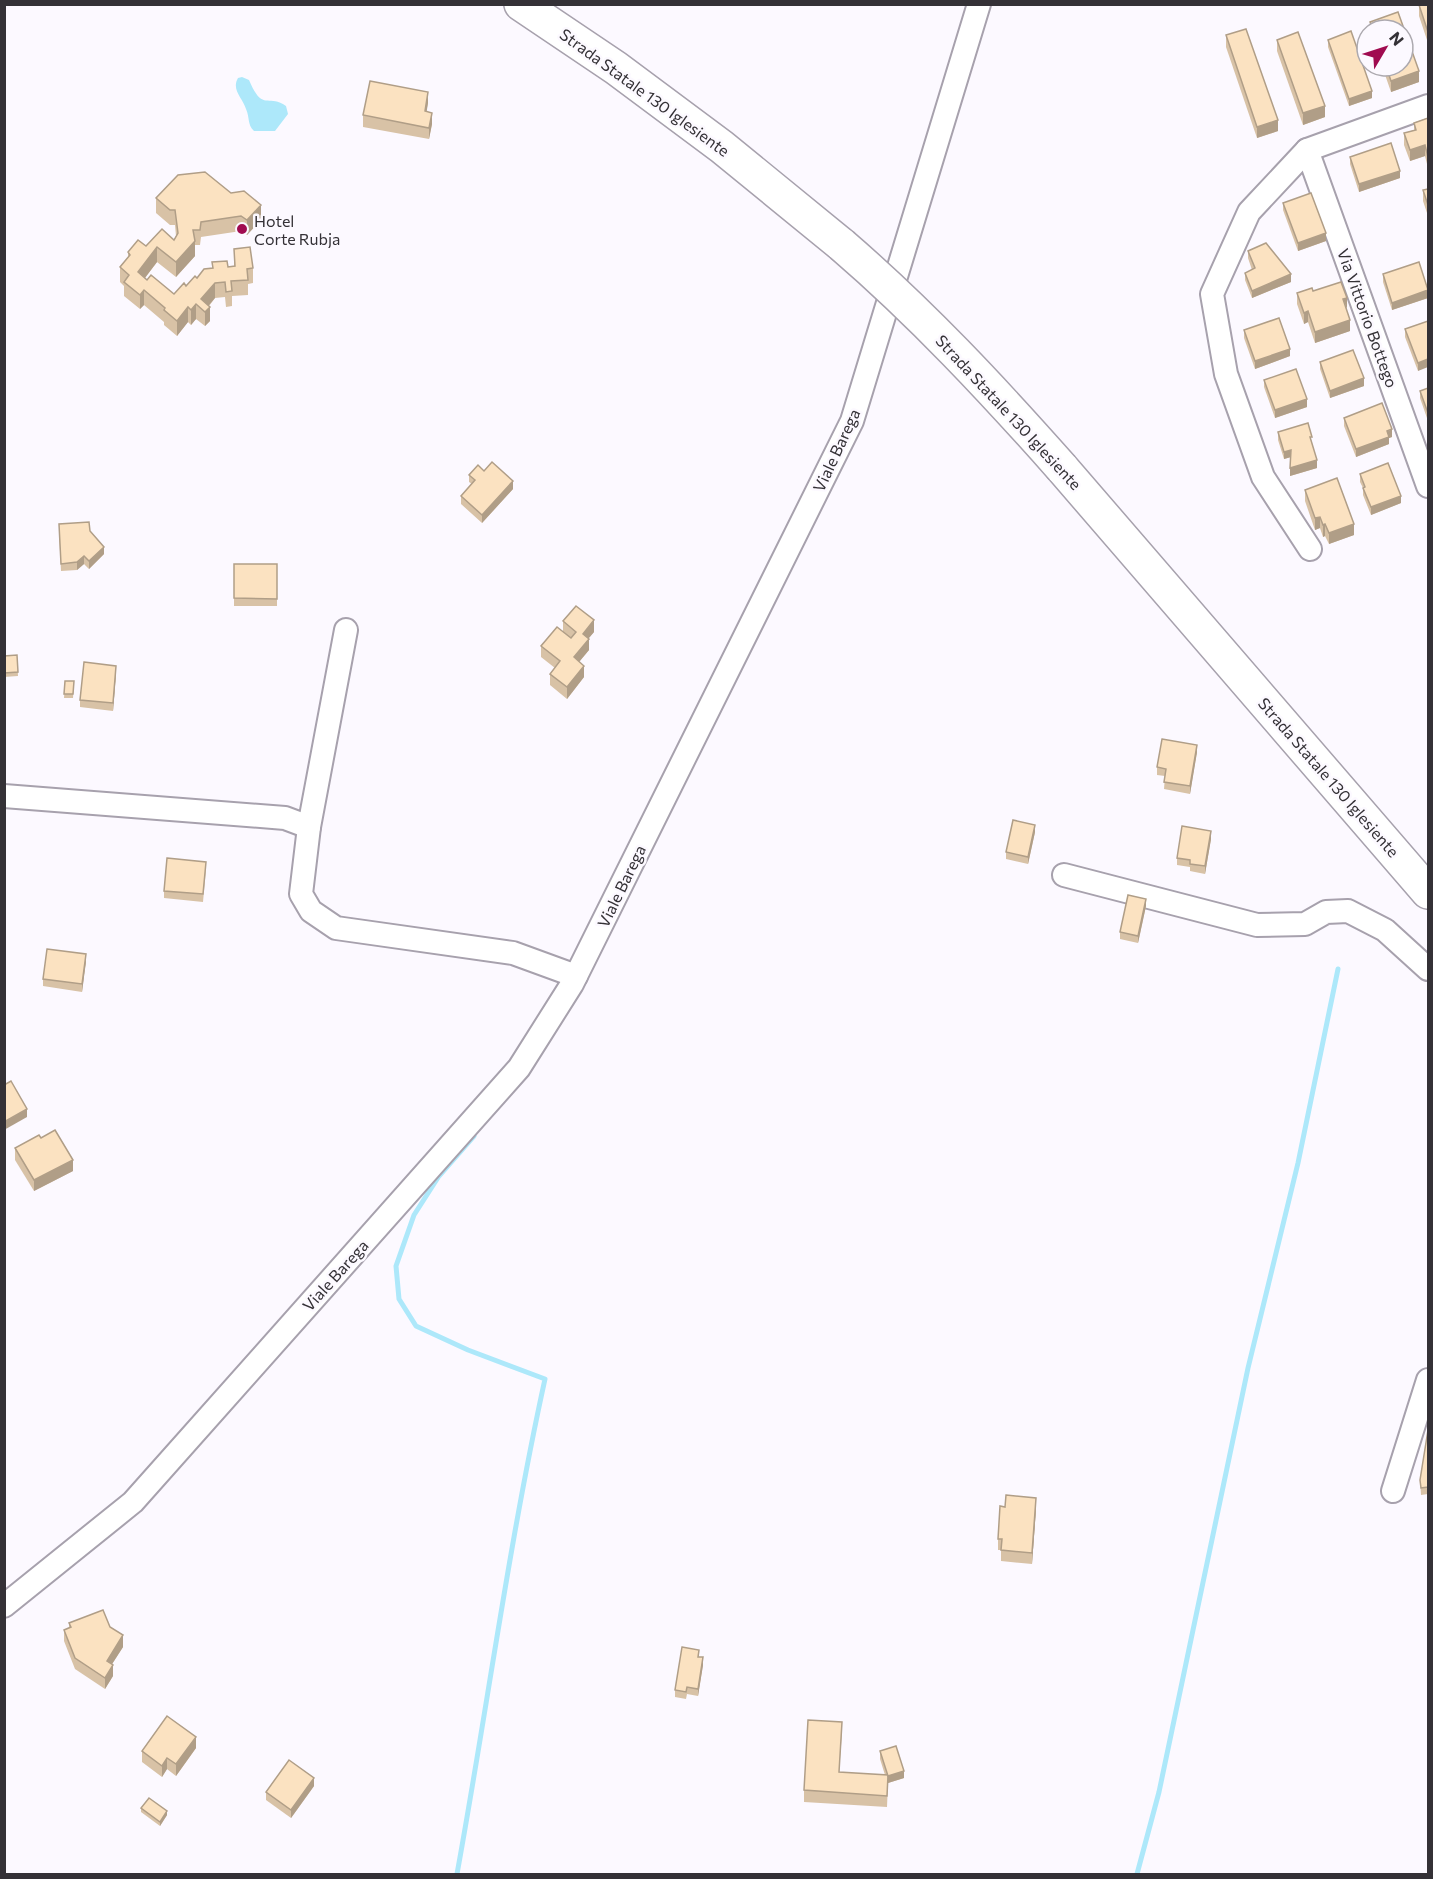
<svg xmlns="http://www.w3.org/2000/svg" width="1433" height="1879" font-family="Commissioner,sans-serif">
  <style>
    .water { fill: #ade8fa }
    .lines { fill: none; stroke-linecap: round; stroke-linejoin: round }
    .stream { stroke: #ade8fa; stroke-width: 5 }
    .minor-casing { stroke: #a7a1ad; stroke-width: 26 }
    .highway-casing { stroke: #a7a1ad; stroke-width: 36 }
    .minor { stroke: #fff; stroke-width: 22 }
    .highway { stroke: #fff; stroke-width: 33 }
    .highway-bridge-casing { stroke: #a7a1ad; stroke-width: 36; stroke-linecap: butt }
    .highway-bridge { stroke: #fff; stroke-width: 33 }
    .wall { fill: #d8c2a6 }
    .shaded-wall { fill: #b09e87 }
    .building { fill: #fbe2c1; stroke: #b09e87; stroke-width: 1.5 }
    .poi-dot { fill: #a00b50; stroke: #fcf9ff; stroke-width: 2 }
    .labels { text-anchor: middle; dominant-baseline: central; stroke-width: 5; stroke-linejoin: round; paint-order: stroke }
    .street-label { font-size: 16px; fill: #343136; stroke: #fcf9ff }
    .poi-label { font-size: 16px; fill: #343136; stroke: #fcf9ff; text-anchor: start }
  </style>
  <rect width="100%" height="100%" fill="#fcf9ff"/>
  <path class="water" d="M242 77 249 80C263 113 267 93 286 106L288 114 275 131H254C247 124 250 118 246 109 243 98 231 90 238 78Z"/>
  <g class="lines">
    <g class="stream">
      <path d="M457 1874C487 1709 509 1543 545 1379L468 1350 416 1326 399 1299 396 1266 414 1215 439 1176 474 1136"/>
      <path d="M1137 1874 1159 1792 1248 1368 1298 1163 1338 969"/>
    </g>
    <g class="minor-casing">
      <g id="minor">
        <path d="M1307 150 1428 486"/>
        <path d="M1310 549 1263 477 1226 374 1212 294 1249 212 1307 150 1428 106"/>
        <path d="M346 630 309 827 301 894 311 911 336 928 513 953 576 976"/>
        <path d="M4 796 285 818 309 827"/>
        <path d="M1064 875 1257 925 1305 924 1326 912 1348 911 1385 930 1428 969"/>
        <path d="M1393 1491 1428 1380"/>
        <path d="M4 1606 133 1502 519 1068 572 984 852 421 979 4"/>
      </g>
    </g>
    <g class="highway-casing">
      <g id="highway">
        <path d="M521 4 616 68 722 147 842 245"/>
        <path d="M1062 468 1428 892"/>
      </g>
    </g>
    <use href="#minor" class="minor"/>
    <use href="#highway" class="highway"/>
    <g class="highway-bridge-casing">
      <path id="highway-bridge" d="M842 245C921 313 992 389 1062 468"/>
    </g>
    <use href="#highway-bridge" class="highway-bridge"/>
  </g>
  <g class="wall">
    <path d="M1428 4V43L1419 16V5Z"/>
    <path d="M1398 12 1419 71V82L1391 92 1382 66H1403V30H1370V22Z"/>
    <path d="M1226 35 1278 131 1257 138 1226 47Z"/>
    <path d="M1277 40 1325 117 1303 125 1277 51Z"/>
    <path d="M1328 40 1372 98 1349 106 1328 47Z"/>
    <path d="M428 103 426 112 432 124 429 139 363 127V115Z"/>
    <path d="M1428 118V168L1425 156 1410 161 1404 145V133L1414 130V123Z"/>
    <path d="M1350 157 1400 178 1359 192 1350 164Z"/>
    <path d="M1428 189V216L1423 201V190Z"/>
    <path d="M156 198 261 220 247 235 241 231 201 237 200 245H195V256L176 277 157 262 145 278 174 294 212 268V262L228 267 234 266V249L253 268V283L248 284V295L232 296V306L226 307 225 297 215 298 209 306 210 321 205 326 196 319 191 325 188 322 177 336 164 325V322L144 305 140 309 124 296V286L120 282V267L128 257V252L146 246 174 240 176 236 175 225H170L156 213Z"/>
    <path d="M1283 203 1326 241 1298 251 1283 210Z"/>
    <path d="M1248 251 1291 282 1252 298 1245 280V273L1252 270 1248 258Z"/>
    <path d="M1383 274 1428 298 1392 310 1383 282Z"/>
    <path d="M1313 291 1346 309 1350 331 1315 343 1308 322 1304 324 1297 304V293Z"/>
    <path d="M1428 321 1418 371 1405 337V329Z"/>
    <path d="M1244 330 1290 356 1255 369 1244 338Z"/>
    <path d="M1320 362 1364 386 1330 398 1320 369Z"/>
    <path d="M1264 380 1307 407 1275 418 1264 387Z"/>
    <path d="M1428 388V421L1420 398V391Z"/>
    <path d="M1344 418 1392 437 1389 438V444L1356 457 1344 426Z"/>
    <path d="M1278 432 1312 443 1317 468 1290 476 1291 457 1284 459 1278 440Z"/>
    <path d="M484 471 513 489 482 523 461 504V496L472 484 469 482V475Z"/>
    <path d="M1360 474 1401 503 1371 515 1363 495V488L1360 482Z"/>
    <path d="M1305 490 1354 535 1329 544 1325 536 1323 537 1320 528 1315 530 1305 501Z"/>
    <path d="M90 531 104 554 89 569 84 564 77 570 61 571 59 532Z"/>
    <rect x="234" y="564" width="43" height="42"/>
    <path d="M563 621 594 632 588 639 589 650 579 662 584 677 567 699 550 685V674L555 668 541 657V646L563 632Z"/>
    <path d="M17 655 18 676 4 677V656Z"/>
    <path d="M116 673 113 711 80 707V700Z"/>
    <path d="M65 681H74L73 698H64Z"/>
    <path d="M1197 752 1190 794 1164 789 1165 776 1157 775V767Z"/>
    <path d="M1035 832 1028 864 1006 859V852Z"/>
    <path d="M1211 839 1205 874 1190 871V867L1177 865V858Z"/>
    <path d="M206 869 203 902 164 898V891Z"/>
    <path d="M1146 906 1138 943 1120 939V932Z"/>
    <path d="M86 961 82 992 43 986V979Z"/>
    <path d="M41 1138 73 1171 34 1191 15 1160V1148Z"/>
    <path d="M1428 1430V1494L1421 1495 1420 1480Z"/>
    <path d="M1036 1509 1032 1564 1001 1561V1550H998V1539Z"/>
    <path d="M69 1623 110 1627 123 1647 112 1664 113 1676 105 1689 75 1669 64 1641V1630L69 1628Z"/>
    <path d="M699 1657 703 1665 698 1696 687 1694 686 1699 675 1697V1690Z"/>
    <path d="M842 1733 839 1772 885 1775 880 1759V1751L904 1778 888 1783 887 1807 804 1802V1790Z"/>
    <path d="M196 1748 176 1776 167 1769 162 1777 142 1762V1751Z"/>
    <path d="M314 1786 291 1818 266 1800V1792Z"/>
    <path d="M141 1808 167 1815 160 1826 141 1812Z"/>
  </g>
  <g class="shaded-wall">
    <path d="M1419 71V82L1391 92V81Z"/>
    <path d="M1372 91V98L1349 106V99Z"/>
    <path d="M428 92V103L425 122V111Z"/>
    <path d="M1325 106V117L1303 125V113Z"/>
    <path d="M432 113V124L429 139V128Z"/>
    <path d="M1278 120V131L1257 138V127Z"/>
    <path d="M1425 145V156L1410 161V150Z"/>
    <path d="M1400 171V178L1359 192V184Z"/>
    <path d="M261 205V220L247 235V220Z"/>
    <path d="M1326 233V241L1298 251V243Z"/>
    <path d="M195 241V256L176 277V262Z"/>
    <path d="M157 247V262L138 287V272Z"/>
    <path d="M1291 274V282L1252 298V291Z"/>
    <path d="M215 283V298L204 311 201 299Z"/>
    <path d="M144 290V305L140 309V295Z"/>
    <path d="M1428 290V298L1392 310V303Z"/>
    <path d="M1347 298V309L1343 299Z"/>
    <path d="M196 304V319L191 325V310Z"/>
    <path d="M188 307V322L177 336V321Z"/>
    <path d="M210 307V321L205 326V312Z"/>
    <path d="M1308 311V322L1304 324V313Z"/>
    <path d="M1350 320V331L1315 343V332Z"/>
    <path d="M1290 349V356L1255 369V361Z"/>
    <path d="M1428 359V367L1418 371V363Z"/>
    <path d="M1364 378V386L1330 398V391Z"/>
    <path d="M1307 399V407L1275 418V410Z"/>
    <path d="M1392 429V437L1389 438V444L1356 457V449Z"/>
    <path d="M1291 450V457L1284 459V452Z"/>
    <path d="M1317 460V468L1290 476V468Z"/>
    <path d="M513 481V489L482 523V515Z"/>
    <path d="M1401 496V503L1371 515V507Z"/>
    <path d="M1320 517V528L1315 530V518Z"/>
    <path d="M1325 524V536L1323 537V525Z"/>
    <path d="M1354 524V535L1329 544V533Z"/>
    <path d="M104 547V554L89 569V561Z"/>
    <path d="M84 556V564L77 570V562Z"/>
    <path d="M594 620V632L583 645V634Z"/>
    <path d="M589 639V650L574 668V657Z"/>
    <path d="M116 666V673L113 711V703Z"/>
    <path d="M584 666V677L567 699V687Z"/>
    <path d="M1197 745V752L1190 794V786Z"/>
    <path d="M1035 825V832L1028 864V857Z"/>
    <path d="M1211 831V839L1205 874V866Z"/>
    <path d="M1146 899V906L1138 943V936Z"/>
    <path d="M86 954V961L82 992V984Z"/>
    <path d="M27 1109V1117L4 1130V1122Z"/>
    <path d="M73 1160V1171L34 1191V1180Z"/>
    <path d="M1036 1498V1509L1032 1564V1553Z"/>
    <path d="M123 1635V1647L107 1672V1661Z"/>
    <path d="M703 1657V1665L698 1696V1689Z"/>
    <path d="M113 1665V1676L105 1689V1678Z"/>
    <path d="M196 1737V1748L176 1776V1764Z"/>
    <path d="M167 1758V1769L162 1777V1766Z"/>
    <path d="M904 1771V1778L888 1783V1776Z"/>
    <path d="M314 1778V1786L291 1818V1810Z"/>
    <path d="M167 1811V1815L160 1826V1822Z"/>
  </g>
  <g class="building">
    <path d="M1421 4H1428V32L1419 5Z"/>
    <path d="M1398 12 1419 71 1391 81 1386 66H1403V30H1373L1370 22Z"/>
    <path d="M1246 29 1278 120 1257 127 1226 35Z"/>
    <path d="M1351 31 1372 91 1349 99 1328 40Z"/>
    <path d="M1298 32 1325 106 1303 113 1277 40Z"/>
    <path d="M370 81 428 92 425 111 432 113 429 128 363 115Z"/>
    <path d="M1428 118V157L1425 145 1410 150 1404 133 1416 130 1414 123Z"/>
    <path d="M1391 143 1400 171 1359 184 1350 157Z"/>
    <path d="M205 172 231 193 244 191 261 205 247 220 241 216 201 222 200 230H193L195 241 176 262 157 247 138 272 147 280 151 275 174 294 184 283 186 286 195 276 197 278 204 269 213 268 212 262 227 261 228 267 235 266 234 249 250 247 253 268 247 269 248 280 231 281 232 291 226 292 225 282 215 283 201 299 210 307 205 312 196 304 191 310 188 307 177 321 164 310 165 308 144 290 140 295 124 282 129 275 120 267 130 255 128 252 138 240 146 246 162 229 174 240 178 233 175 210H170L156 198 178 175Z"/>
    <path d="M1428 189V205L1423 190Z"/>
    <path d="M1311 193 1326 233 1298 243 1283 203Z"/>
    <path d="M1266 243 1291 274 1252 291 1245 273 1255 268 1248 251Z"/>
    <path d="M1419 262 1428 290 1392 303 1383 274Z"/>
    <path d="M1341 282 1347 298 1343 299 1350 320 1315 332 1308 311 1304 313 1297 293 1312 288 1313 291Z"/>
    <path d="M1279 318 1290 349 1255 361 1244 330Z"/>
    <path d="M1428 321V359L1418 363 1405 329Z"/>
    <path d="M1353 350 1364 378 1330 391 1320 362Z"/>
    <path d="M1296 369 1307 399 1275 410 1264 380Z"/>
    <path d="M1428 388V413L1420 391Z"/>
    <path d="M1382 403 1392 429 1387 431 1389 437 1356 449 1344 418Z"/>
    <path d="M1308 423 1312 437H1310L1317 460 1290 468 1291 450 1284 452 1278 432Z"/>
    <path d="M492 462 513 481 482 515 461 496 475 480 469 475 478 465 484 471Z"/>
    <path d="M1388 463 1401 496 1371 507 1363 488 1365 487 1360 474Z"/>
    <path d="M1337 478 1354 524 1329 533 1325 524 1323 525 1320 517 1315 518 1305 490Z"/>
    <path d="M89 522 90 531 104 547 89 561 84 556 77 562 61 564 59 524Z"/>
    <path d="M234 564H277V599L234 598Z"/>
    <path d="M576 606 594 620 583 634 589 639 574 657 584 666 567 687 550 674 560 661 541 646 557 627 571 638 576 632 563 621Z"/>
    <path d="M17 655 18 672 4 673V656Z"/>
    <path d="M84 662 116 666 113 703 80 700Z"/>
    <path d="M65 681H74L73 694H64Z"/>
    <path d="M1162 739 1197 745 1190 786 1164 782 1166 769 1157 767Z"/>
    <path d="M1013 820 1035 825 1028 857 1006 852Z"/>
    <path d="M1182 826 1211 831 1205 866 1190 864V860L1177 858Z"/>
    <path d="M167 858 206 862 203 894 164 891Z"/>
    <path d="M1128 895 1146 899 1138 936 1120 932Z"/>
    <path d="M47 949 86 954 82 984 43 979Z"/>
    <path d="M11 1081 27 1109 4 1122V1085Z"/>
    <path d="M55 1130 73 1160 34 1180 15 1148 39 1135 41 1138Z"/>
    <path d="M1428 1430V1487L1421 1488 1420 1480Z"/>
    <path d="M1006 1495 1036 1498 1032 1553 1001 1550 1002 1539H998L1000 1506 1005 1507Z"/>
    <path d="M103 1610 110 1627 123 1635 107 1661 113 1665 105 1678 75 1658 64 1630 71 1627 69 1623Z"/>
    <path d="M682 1647 699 1650 698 1657H703L698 1689 687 1687 686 1692 675 1690Z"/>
    <path d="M167 1716 196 1737 176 1764 167 1758 162 1766 142 1751Z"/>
    <path d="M808 1720 842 1722 839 1772 888 1775 887 1796 804 1790Z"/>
    <path d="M896 1746 904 1771 888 1776 880 1751Z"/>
    <path d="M289 1760 314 1778 291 1810 266 1792Z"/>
    <path d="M149 1798 167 1811 160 1822 141 1808Z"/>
  </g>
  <circle class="poi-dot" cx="242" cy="229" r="6"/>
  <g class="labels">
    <g class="street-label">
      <text transform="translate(645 92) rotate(36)">Strada Statale 130 Iglesiente</text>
      <text transform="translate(1368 318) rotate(70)">Via Vittorio Bottego</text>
      <text transform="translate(1009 412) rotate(47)">Strada Statale 130 Iglesiente</text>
      <text transform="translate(836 450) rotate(-65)">Viale Barega</text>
      <text transform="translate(1329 777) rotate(49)">Strada Statale 130 Iglesiente</text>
      <text transform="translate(621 886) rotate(-64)">Viale Barega</text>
      <text transform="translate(335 1275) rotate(-48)">Viale Barega</text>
    </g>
    <g class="poi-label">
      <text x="254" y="220">Hotel<tspan x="254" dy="18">Corte Rubja</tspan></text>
    </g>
  </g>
  <rect width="1433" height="1879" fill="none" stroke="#343136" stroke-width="12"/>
  <g transform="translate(1385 48) rotate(51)"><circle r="28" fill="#fcf9ff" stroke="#aca9af" stroke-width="1.5"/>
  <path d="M0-4.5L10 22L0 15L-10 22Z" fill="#a00b50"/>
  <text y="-9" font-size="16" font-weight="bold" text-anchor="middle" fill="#343136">N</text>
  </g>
</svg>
